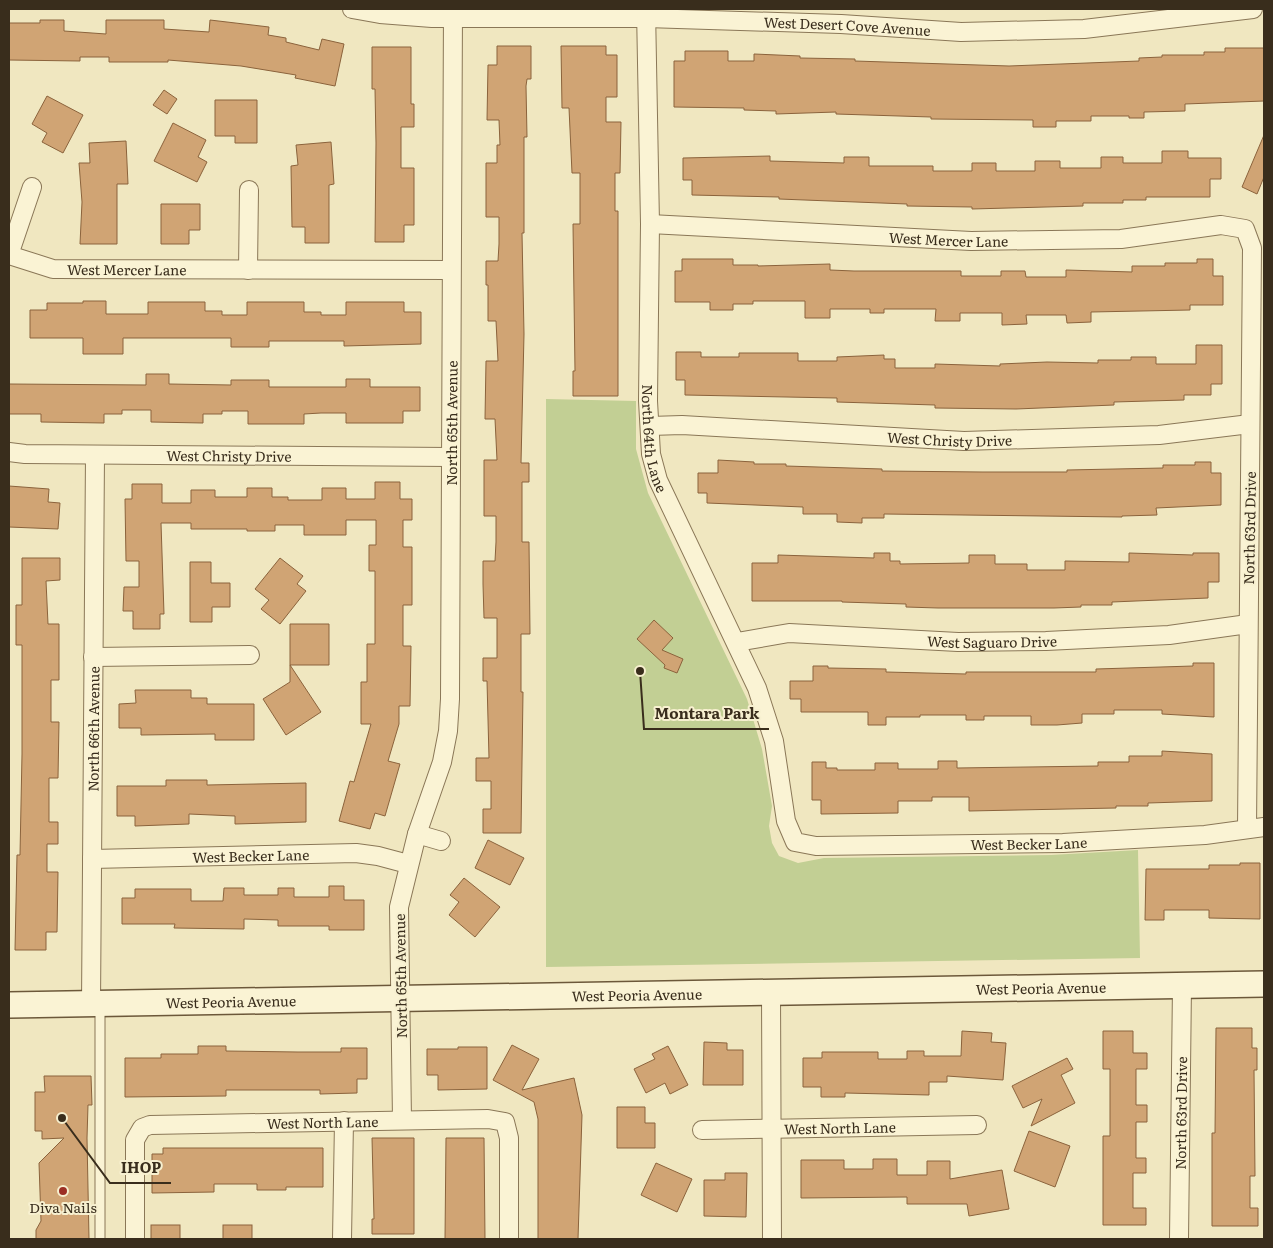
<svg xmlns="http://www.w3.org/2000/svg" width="1273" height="1248" font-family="Literata,serif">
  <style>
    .green { fill: #c2cf94 }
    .building { fill: #d0a474; stroke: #8b633c }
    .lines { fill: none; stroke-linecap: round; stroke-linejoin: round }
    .service-casing { stroke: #8a7757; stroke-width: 11 }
    .minor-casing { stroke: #8a7757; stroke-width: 20 }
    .secondary-casing { stroke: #6c583a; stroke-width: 28 }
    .service { stroke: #faf3d4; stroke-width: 9 }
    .minor { stroke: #faf3d4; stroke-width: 18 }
    .secondary { stroke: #faf3d4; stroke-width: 25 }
    .poi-dot { fill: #9c2f24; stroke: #f7f0d0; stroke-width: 2 }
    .labels { text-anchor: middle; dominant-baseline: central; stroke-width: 4; stroke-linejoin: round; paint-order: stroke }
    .street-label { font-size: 14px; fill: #392d1c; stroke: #f7f0d0 }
    .poi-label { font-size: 14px; fill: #392d1c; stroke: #f7f0d0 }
    .leader { fill: none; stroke: #392d1c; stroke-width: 2 }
    .callout-dot { fill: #392d1c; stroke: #f7f0d0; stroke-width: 2 }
    .callout-label { font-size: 15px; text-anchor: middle; font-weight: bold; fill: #392d1c; stroke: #f7f0d0; stroke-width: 4; stroke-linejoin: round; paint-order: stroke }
  </style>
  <rect width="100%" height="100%" fill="#f0e7c0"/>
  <path class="green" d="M546 399 636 401V449L648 493 747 699 762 749 772 806 769 826 772 843 779 856 798 863 824 858 1051 855 1138 850 1140 958 546 967Z"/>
  <g class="building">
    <path d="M40 20H64V31L106 34V20H164V29L209 32 210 20 269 27 268 35 286 38V42L319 50 322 39 344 44 335 86 295 78 296 75 241 66 168 60V62H109V57H80V61L9 60V23H40Z"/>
    <path d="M497 46H531V79H527L526 86 527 137H524V233H522L524 334 521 463H529V482H522V542H529L530 634H521V692H523L521 833H483V809H491V781H476V758H489L487 681H483V658H497V618H484L483 584V561H495L496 542V516H484V460H497L495 419H485L486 361H498L496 321H488V285H486V261H498L499 244V217H486V163H497V145H500L499 120H487L488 65H497Z"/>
    <path d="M561 46H606V55H617V97H606V122H621L620 173H615V211H618V396H573V371H575L573 224H580V173H572L569 108H562Z"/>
    <path d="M372 47H411V104H414V127H401V168H414V225H404V242H375L376 143 375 89H372Z"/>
    <path d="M1225 48H1264V101L1185 104V111L1144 112V118H1129V116H1091V121H1056V127H1033V120L931 119V117L836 114V112L776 114V111L744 110V108L674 107V61H685V51H728V61H754V54L800 56V58L855 59V61L1009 66 1139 61V58L1162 57V55H1204V52H1225Z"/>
    <path d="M164 90 177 99 167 114 153 105Z"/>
    <path d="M47 96 83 115 63 153 42 142 47 133 32 124Z"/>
    <path d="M215 100H257V143H235V136H215Z"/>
    <path d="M173 123 206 140 198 157 207 162 197 182 154 161Z"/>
    <path d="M1264 135V177L1257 194 1242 187Z"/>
    <path d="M126 141 128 184H117V244H80L82 202 79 163H90L89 143Z"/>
    <path d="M331 142 334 184 329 185V243H305V227H292L291 166 298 165 296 145Z"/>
    <path d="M1162 151H1188V158H1221V179H1210V197H1146V200H1123V203H1083V206L972 209V207L907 206V204L779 199V197L692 195V180H683V158L770 156V161L844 163V157H869V166H933V171H972V163H996V171H1035V161H1060V168H1101V157H1123V163H1162Z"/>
    <path d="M161 204H200V230H189V244H161Z"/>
    <path d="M682 259H733V265H758V266L830 264V270L854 271H961V276H1001V271H1025L1026 277H1066V270L1132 272V266H1165V263H1197V259H1213V276H1223V305H1190V310L1091 312V322L1067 323 1066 315H1026L1027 324 1002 325V313H960V321H935L936 309H884V313H870V309H830V318H805V301H753V304H733V310H710V302H675V271H682Z"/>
    <path d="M83 301H106V314H148V302H205V311H222V315H247V302H304V312H321V315H346V302H404V312H421V344L344 346V341H269V347H231V338H123V354H83V338H30V310H47V303H83Z"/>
    <path d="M1196 345H1222V384H1211V395H1184V400L1114 402V405L1016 409 935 408V405L837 402V398L685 395V380H676V352H701V357H739V353H798V361H837V357L884 355V359H895V368H935V364L1000 366V364L1047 362 1098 363V360H1131V357H1156V364H1196Z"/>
    <path d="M146 374H169V384L231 385V380H269V387H346V379H370V387H420V411H403V423H346V413H321L304 414V424H248V411H222V414H203V423L151 422V410H122V414H104V423L41 422V414H9V384L146 385Z"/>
    <path d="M718 460 754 462V464H786V466L882 469V471L982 472H1067V470L1163 468V465H1195V462H1211V473H1221V505L1156 508 1157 515 1122 516V517L884 514V518H862V523L837 522V514H803V507L707 503V493H698V473H718Z"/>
    <path d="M375 482H400V499H412V520H403V547H412V605H403V646H411L410 706H399V724L388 761 400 764 385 816 375 813 370 829 339 821 350 781 354 782 371 724H361V682H367V644H375V571H369V545H376V520H346V535H304V525H275V531H247V529H191V523H161L164 614H160V629H133V611H123L124 587H139V561H126L125 499H132V484H162V503H191V490H215V497H247V488H272V497H288V500H322V488H346V499H375Z"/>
    <path d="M9 486 49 489 48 502 60 503 58 529 9 527Z"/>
    <path d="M874 553H890V561H900V564L969 563V555H995V564H1027V570H1065V561L1129 562V553L1193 555V553H1219V582H1208V598L1112 602V605H1081V607L1054 608H938L906 607V604L842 602V601H752V563H778V555L874 558Z"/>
    <path d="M22 558H60V580L46 581 48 624H59V680H51V722H59L58 778H49V822H58V844H47V872H58L57 932H46V950H15L17 855H20L22 754V645H16V605H22Z"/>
    <path d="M280 558 303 576 297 584 306 591 280 624 261 609 269 600 255 589Z"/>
    <path d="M190 562H211V583H230V607H212V622H190Z"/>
    <path d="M654 620 673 638 662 650 683 659 677 673 664 668 665 665 637 639Z"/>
    <path d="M290 624H329V665H290L321 712 286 735 263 699 290 682Z"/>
    <path d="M1193 663H1214V717L1162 714V710H1114V714H1082V723L1057 725H1031V716H984V720H966V715H920V717H886V725H868V712H801V699H790V681H813V666H828V668L886 669V672L966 674V672H1096V669L1193 666Z"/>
    <path d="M135 690H191V698H207V704H254V740H215V734L141 735V728H119V704L136 703Z"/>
    <path d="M1162 751 1212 754V801L1148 803V806H1116V808L969 811V797H932V801H898V813L821 814V800H812V762H826V768H837V770H875V763H898V769H938V761H957V768L1098 766V762H1129V756H1162Z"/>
    <path d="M166 780H207V785L306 783V822L235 824V816L189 814V824L135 826V816H117V786H166Z"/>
    <path d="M488 840 524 858 510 885 475 868Z"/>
    <path d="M1240 863H1260V919L1209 918V910H1164V920H1145L1146 869H1209V865H1240Z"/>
    <path d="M464 878 500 907 475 937 449 915 459 902 450 895Z"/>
    <path d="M329 886H344V900H364V930H329V926H278V920L244 919V929L174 928 175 924H122V898H135V889H191V901H223L224 888H244V895H278V888H294V897H329Z"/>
    <path d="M1216 1028H1252V1048H1257V1070H1254L1255 1176H1250V1208H1258V1226H1212V1133H1215Z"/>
    <path d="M962 1031 992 1033 991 1042 1006 1043 1003 1080 947 1076V1082H929V1095L845 1093V1097H821V1087H803V1058H822V1052H878V1059H907V1051H924V1056H961Z"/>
    <path d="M1103 1031H1133V1053H1147V1069H1136V1105H1147V1122H1136V1158H1146V1173H1133V1208H1146V1225H1103V1136H1110V1069H1103Z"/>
    <path d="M704 1042 727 1043V1050H743V1085H703Z"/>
    <path d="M512 1045 539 1059 522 1090 574 1078 582 1115 578 1239H538V1119L534 1102 493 1080Z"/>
    <path d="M198 1046H226V1051L298 1052H341V1048H367V1079H357V1093L320 1094V1090H226V1096L125 1097V1058H161V1054H198Z"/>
    <path d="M668 1046 688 1085 670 1094 665 1083 646 1093 634 1069 655 1059 652 1054Z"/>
    <path d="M458 1047H487V1089L438 1090V1075H427V1049H458Z"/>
    <path d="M1067 1058 1073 1069 1061 1075 1075 1103 1031 1126 1042 1099 1023 1108 1012 1086Z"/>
    <path d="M44 1076H91L92 1105H88L87 1138 89 1239H36V1230L41 1221 39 1163 64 1138 42 1139V1131H35V1092H45Z"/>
    <path d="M617 1107H645V1123H655V1148H617Z"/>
    <path d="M1029 1131 1070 1146 1055 1187 1014 1171Z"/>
    <path d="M372 1138H414V1234H372V1219H374Z"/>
    <path d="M446 1138H484L485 1239H445Z"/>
    <path d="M163 1148H323V1187H286V1190H257V1184H214V1192L152 1193V1154H163Z"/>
    <path d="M873 1159H897V1175H927V1161H950V1179L1002 1170 1009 1209 969 1216 967 1204H907V1197L801 1198V1160H844V1169H873Z"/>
    <path d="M656 1163 692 1179 677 1212 641 1195Z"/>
    <path d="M725 1173H747L746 1217 704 1216V1180H725Z"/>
    <rect x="151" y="1225" width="29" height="14"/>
    <rect x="223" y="1225" width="29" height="14"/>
  </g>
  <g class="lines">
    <g class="service-casing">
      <path id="service" d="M100 1004V1239"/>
    </g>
    <g class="minor-casing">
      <g id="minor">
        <path id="s1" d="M352 9 380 14 432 18H646L841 24 961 32 1084 29 1253 9"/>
        <path id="s2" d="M646 9 650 224 648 401 651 454 658 480 757 688 774 741 786 821 795 842 816 846 1063 843 1205 835 1264 827"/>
        <path id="s3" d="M650 224 971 241 1121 239 1221 225 1245 229 1252 248 1247 829"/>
        <path id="s4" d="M9 255 53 269 451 270"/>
        <path d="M9 255 32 187"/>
        <path d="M248 270 249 190"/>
        <path id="s5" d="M650 426 682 425 964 441 1159 435 1250 424"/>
        <path id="s6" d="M9 452 25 454 450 457"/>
        <path id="s7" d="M737 642 789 633 958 642 1046 641 1169 635 1248 624"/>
        <path d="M93 657 250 655"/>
        <path d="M417 834 441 841"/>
        <path id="s8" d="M92 859 356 853 378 856 408 864"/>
        <path d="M771 992 772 1239"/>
        <path id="s9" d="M91 1004 95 455"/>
        <path id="s10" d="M402 1120 399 907 417 834 442 762 448 731 450 699 453 9"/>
        <path id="s11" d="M702 1130 977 1125"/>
        <path id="s12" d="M135 1239V1140L142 1128 150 1125 488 1119 505 1122 509 1138V1239"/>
        <path d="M342 1239 344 1121"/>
        <path id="s13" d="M1179 1239 1182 985"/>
      </g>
    </g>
    <g class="secondary-casing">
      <g id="secondary">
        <path id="s14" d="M9 1005 1264 984"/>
      </g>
    </g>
    <use href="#service" class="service"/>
    <use href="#minor" class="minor"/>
    <use href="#secondary" class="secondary"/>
  </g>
  <circle class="poi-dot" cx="63" cy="1191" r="5"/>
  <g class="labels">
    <g class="street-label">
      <text stroke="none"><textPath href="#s1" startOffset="496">West Desert Cove Avenue</textPath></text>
      <text stroke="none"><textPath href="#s3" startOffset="299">West Mercer Lane</textPath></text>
      <text stroke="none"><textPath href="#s4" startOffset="120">West Mercer Lane</textPath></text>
      <text stroke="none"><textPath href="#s10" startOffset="704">North 65th Avenue</textPath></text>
      <text stroke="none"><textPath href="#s2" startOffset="430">North 64th Lane</textPath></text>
      <text stroke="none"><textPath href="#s5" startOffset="300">West Christy Drive</textPath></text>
      <text stroke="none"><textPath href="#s6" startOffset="220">West Christy Drive</textPath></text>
      <text transform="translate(1249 528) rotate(-89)">North 63rd Drive</text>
      <text stroke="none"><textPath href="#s7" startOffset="256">West Saguaro Drive</textPath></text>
      <text stroke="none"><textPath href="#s9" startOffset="275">North 66th Avenue</textPath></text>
      <text stroke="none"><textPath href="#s2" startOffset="1096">West Becker Lane</textPath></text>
      <text stroke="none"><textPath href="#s8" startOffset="159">West Becker Lane</textPath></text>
      <text transform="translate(400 976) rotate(-91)">North 65th Avenue</text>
      <text stroke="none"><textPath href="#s14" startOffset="1032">West Peoria Avenue</textPath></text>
      <text stroke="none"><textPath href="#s14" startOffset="628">West Peoria Avenue</textPath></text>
      <text stroke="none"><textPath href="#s14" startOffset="222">West Peoria Avenue</textPath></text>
      <text stroke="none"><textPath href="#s13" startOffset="126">North 63rd Drive</textPath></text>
      <text stroke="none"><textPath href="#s12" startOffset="294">West North Lane</textPath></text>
      <text stroke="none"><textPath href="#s11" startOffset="138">West North Lane</textPath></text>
    </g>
    <g class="poi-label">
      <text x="63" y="1207">Diva Nails</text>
    </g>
  </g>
  <path class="leader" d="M640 671L644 729H769M62 1118L110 1183H171"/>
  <g class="callout-dot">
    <circle cx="640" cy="671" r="5"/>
    <circle cx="62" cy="1118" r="5"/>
  </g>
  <g class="callout-label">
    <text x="707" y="719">Montara Park</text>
    <text x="141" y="1173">IHOP</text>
  </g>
  <rect width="1273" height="1248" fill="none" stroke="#392d1c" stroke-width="20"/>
</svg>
